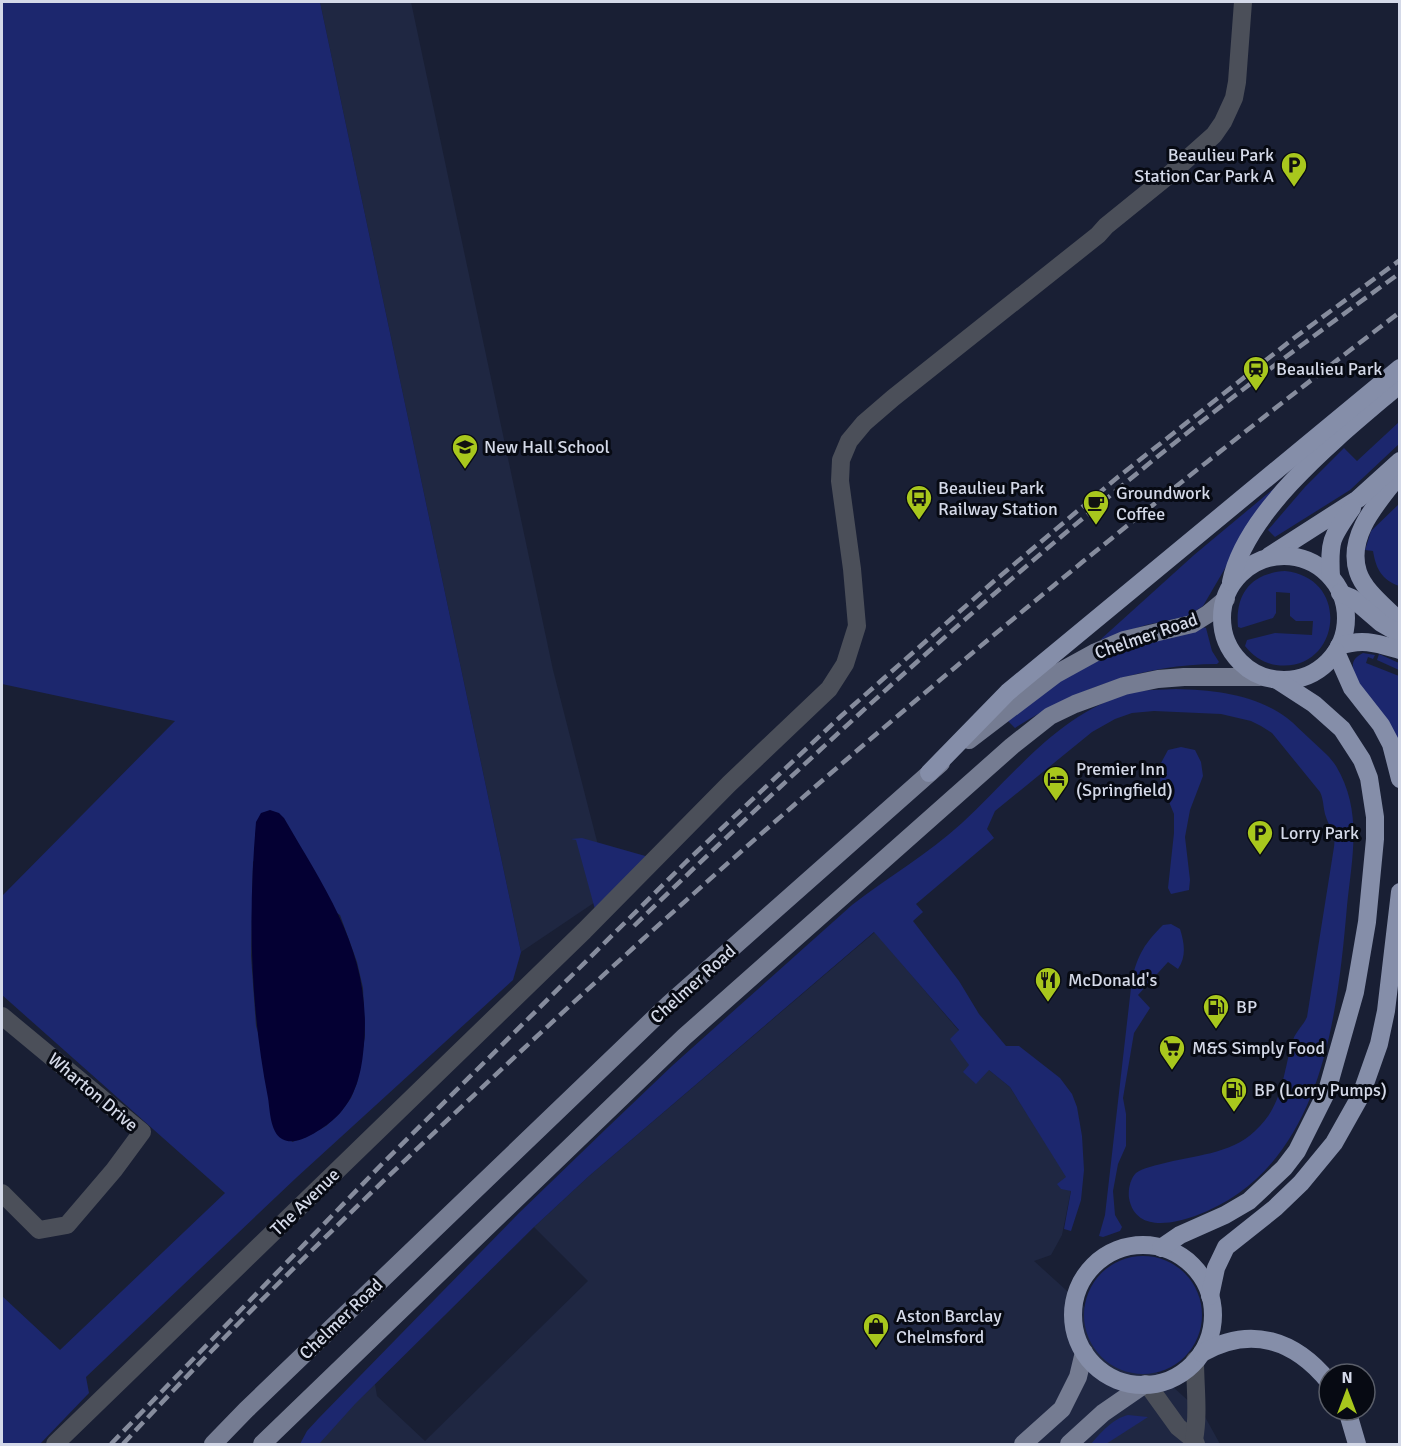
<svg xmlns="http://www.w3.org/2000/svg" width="1401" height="1446" font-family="Signika,sans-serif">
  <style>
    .built { fill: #1f2742 }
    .green { fill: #1c276e; fill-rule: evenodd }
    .water { fill: #040033 }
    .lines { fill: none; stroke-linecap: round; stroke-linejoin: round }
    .minor { stroke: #4b4f59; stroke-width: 18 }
    .major { stroke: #757c92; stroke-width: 18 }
    .highway { stroke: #858ea9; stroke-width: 18 }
    .rail { stroke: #868c9d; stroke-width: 4.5; stroke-dasharray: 12 6; stroke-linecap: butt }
    .labels { text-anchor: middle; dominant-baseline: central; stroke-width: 6; stroke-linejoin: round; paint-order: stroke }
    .poi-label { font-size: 18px; fill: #d4d9e8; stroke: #070a13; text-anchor: start }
    .street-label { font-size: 18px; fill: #d4d9e8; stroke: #070a13 }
  </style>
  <rect width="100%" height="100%" fill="#191f34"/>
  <g class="built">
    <path d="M320 2H411L553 670 610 892 521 952Z"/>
    <path d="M875 932 959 1031 989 1070 1010 1087 1067 1177 1071 1190 1062 1235 1051 1255 1034 1261 1204 1415 1220 1444H312L375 1384 377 1396 425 1441 588 1281 534 1227 589 1176Z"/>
  </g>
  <g class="green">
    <path d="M2 2H320L521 952 513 980 296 1178 86 1377 89 1393 40 1444H2V1296L60 1350 225 1193 2 995V896L175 721 2 684ZM253 861 340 915 357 962 363 988 365 1036 357 1083 351 1098 340 1113 326 1126 306 1137 292 1142 256 1026 251 956Z"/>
    <path d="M1399 422V444L1350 490 1275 537 1268 530 1305 487 1344 448 1357 461Z"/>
    <path d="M1290 475 1248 529 1203 606 1188 616 1146 625 1100 640 1194 555Z"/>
    <path d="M1399 504V586C1382 580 1376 569 1373 551L1365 550 1371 531Z"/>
    <path d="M1285 571C1353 578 1340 674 1276 665 1263 663 1253 656 1245 646L1247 640 1275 633 1312 635 1313 621H1296L1290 616V593L1276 592V613L1273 618 1241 628 1238 627C1235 594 1251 573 1285 571Z"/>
    <path d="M1203 627 1206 628 1212 651 1219 662 1217 664C1144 664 1076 689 1015 728L1008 721 1063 679 1107 656Z"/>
    <path d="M1363 653 1375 655 1373 659 1368 657 1366 663 1399 676V753C1389 735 1354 684 1353 667 1352 660 1357 656 1363 653Z"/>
    <path d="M1379 654 1399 663V670L1377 660Z"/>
    <path d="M1176 689C1215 690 1254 694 1287 718 1295 724 1302 732 1310 739 1319 748 1329 755 1336 766 1363 811 1352 857 1347 906 1337 1021 1321 1170 1195 1216 1172 1224 1135 1232 1129 1198 1128 1190 1130 1179 1136 1173 1143 1168 1153 1166 1161 1164 1193 1155 1230 1155 1255 1131 1284 1104 1282 1075 1293 1040 1296 1031 1303 1026 1307 1017L1334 847C1336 833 1330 829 1326 817 1323 809 1324 800 1320 792L1272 733 1261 726 1251 721 1221 714 1154 711 1132 713 1115 719 1092 732 995 811 987 829 994 838 916 904 923 912 913 921 959 981 979 1014 1006 1046H1019L1060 1078 1072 1094 1077 1107 1082 1136 1084 1170 1081 1200 1071 1231 1064 1229 1071 1191 1061 1189 1057 1184 1066 1177 1010 1087 989 1070 976 1084 963 1072 969 1065 950 1039 959 1030 874 932 589 1176 534 1227 355 1404 319 1444H300L307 1431 318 1419 519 1213 608 1127 673 1065 852 905C888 877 928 854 962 823 1014 775 1059 713 1130 693 1145 689 1161 690 1176 689Z"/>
    <path d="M1181 747 1195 750 1201 762 1203 776 1190 810 1185 837 1190 880 1189 890 1171 894 1168 888 1174 833V814L1160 780 1161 763 1168 750Z"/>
    <path d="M582 838 663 861 599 924 576 840 571 839Z"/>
    <path d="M1171 924 1180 929C1184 942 1187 956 1178 969L1168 962 1138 995 1150 1008 1134 1033 1123 1098 1126 1114V1146L1118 1164 1113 1191 1115 1215 1122 1227 1120 1231 1103 1237 1099 1236 1105 1215 1132 979C1138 954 1145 943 1163 925Z"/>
    <circle cx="1143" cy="1315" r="59"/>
    <path d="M1128 1415 1148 1417 1106 1444H1091C1100 1433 1114 1418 1128 1415Z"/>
  </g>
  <path class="water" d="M270 810 279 813 284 818C329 896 375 958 363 1054 360 1082 351 1107 328 1124 317 1132 296 1147 282 1139 270 1132 270 1110 268 1098 250 1006 248 915 256 822L261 813Z"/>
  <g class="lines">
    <g class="minor">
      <path d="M2 1016 142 1132 114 1170 67 1225 39 1230 2 1193"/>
      <path d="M1147 1384 1178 1427 1194 1440 1196 1444"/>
      <path d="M1194 1440C1199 1414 1195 1387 1195 1360"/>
      <path d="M55 1444 584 931 729 784 829 689 845 664 857 626 852 569 840 481 841 460 849 441 864 423 893 398 1098 235 1106 226 1169 175 1214 135 1223 122 1234 98 1237 82 1243 2"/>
    </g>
    <g class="major">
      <path d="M969 740 1056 674 1096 652 1124 640 1192 624 1208 614 1226 599"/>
      <path d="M213 1444 246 1410 669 1004 941 763"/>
      <path d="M262 1444 684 1037 1012 746 1050 716 1075 704 1124 686 1158 679 1184 677H1260"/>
      <path d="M1023 1444 1062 1409 1078 1377 1084 1352"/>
      <path d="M1069 1444 1103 1413 1145 1384"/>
    </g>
    <g class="highway">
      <path d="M1400 474C1379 501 1346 535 1358 572 1364 591 1386 607 1400 622"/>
      <path d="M1269 556 1358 499 1400 461"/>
      <circle cx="1284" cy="618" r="62"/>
      <path d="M1331 577C1329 540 1331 538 1352 508"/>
      <path d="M1231 582C1246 508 1344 432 1400 384"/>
      <path d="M1340 593 1352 598 1381 623 1400 634"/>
      <path d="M1339 646C1363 638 1376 643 1400 650"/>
      <path d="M1336 652 1352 688 1381 725 1391 744 1400 779"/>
      <path d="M929 773 1008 692 1400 368"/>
      <circle cx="1143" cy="1315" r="70"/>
      <path d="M1161 1248 1180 1235 1225 1215 1249 1201 1284 1168 1297 1151 1327 1091 1355 992 1367 922 1375 839V817L1369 778 1362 760 1342 729 1314 704 1277 680"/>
      <path d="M1210 1296 1216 1268 1226 1247 1275 1208 1301 1183 1334 1143 1361 1095 1379 1044 1386 1011 1400 892"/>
      <path d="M1202 1353C1251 1325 1295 1340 1329 1382"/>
      <path d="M1347 1410 1357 1444"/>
    </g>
    <g class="rail">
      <path d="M634 926C792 773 953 625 1123 485 1212 411 1306 341 1400 273"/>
      <path d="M111 1444 383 1163 687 861 840 717 993 582 1118 477 1294 338 1400 260"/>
      <path d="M123 1444C249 1308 384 1179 520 1052 800 791 1095 544 1400 312"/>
    </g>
  </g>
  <defs>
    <g id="parking-pin" transform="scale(1.35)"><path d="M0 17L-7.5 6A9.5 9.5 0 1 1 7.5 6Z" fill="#a8c71d" stroke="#070a13"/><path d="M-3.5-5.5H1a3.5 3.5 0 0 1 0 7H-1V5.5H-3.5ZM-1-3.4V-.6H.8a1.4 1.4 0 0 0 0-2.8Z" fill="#111"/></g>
    <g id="station-pin" transform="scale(1.35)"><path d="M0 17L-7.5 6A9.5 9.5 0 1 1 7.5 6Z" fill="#a8c71d" stroke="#070a13"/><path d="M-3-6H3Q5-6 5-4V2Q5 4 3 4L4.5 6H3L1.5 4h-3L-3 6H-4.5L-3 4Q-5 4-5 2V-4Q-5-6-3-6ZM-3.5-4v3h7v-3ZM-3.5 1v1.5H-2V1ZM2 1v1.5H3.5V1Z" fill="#111"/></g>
    <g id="school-pin" transform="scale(1.35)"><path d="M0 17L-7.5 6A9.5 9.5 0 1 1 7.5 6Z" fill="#a8c71d" stroke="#070a13"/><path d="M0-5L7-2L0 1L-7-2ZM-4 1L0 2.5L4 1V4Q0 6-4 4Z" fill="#111"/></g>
    <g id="bus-pin" transform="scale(1.35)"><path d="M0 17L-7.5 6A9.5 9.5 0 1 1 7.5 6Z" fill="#a8c71d" stroke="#070a13"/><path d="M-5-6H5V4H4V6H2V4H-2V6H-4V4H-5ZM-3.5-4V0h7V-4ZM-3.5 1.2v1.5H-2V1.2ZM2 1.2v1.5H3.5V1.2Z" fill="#111"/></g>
    <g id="cafe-pin" transform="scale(1.35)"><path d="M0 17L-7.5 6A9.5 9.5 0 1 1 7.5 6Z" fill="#a8c71d" stroke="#070a13"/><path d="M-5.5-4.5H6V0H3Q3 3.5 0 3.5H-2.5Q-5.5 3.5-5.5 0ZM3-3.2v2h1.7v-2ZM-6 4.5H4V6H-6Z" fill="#111"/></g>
    <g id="hotel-pin" transform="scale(1.35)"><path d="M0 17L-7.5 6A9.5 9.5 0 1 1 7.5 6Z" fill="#a8c71d" stroke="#070a13"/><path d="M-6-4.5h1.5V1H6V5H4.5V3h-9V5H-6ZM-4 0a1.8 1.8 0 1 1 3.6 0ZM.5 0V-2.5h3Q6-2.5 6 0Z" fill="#111"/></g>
    <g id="restaurant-pin" transform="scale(1.35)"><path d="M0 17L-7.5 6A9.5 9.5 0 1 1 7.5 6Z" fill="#a8c71d" stroke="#070a13"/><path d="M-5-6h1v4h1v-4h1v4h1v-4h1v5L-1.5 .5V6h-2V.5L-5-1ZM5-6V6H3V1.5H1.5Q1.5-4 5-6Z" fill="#111"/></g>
    <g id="fuel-pin" transform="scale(1.35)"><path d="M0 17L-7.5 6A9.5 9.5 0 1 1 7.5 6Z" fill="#a8c71d" stroke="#070a13"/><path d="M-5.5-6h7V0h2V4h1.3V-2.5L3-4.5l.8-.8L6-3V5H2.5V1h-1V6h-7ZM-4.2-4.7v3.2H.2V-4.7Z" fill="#111"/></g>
    <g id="supermarket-pin" transform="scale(1.35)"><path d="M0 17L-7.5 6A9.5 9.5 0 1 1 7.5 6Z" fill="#a8c71d" stroke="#070a13"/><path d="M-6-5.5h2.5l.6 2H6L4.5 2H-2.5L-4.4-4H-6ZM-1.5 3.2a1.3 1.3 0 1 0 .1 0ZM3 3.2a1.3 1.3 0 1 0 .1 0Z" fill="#111"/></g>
    <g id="shop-pin" transform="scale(1.35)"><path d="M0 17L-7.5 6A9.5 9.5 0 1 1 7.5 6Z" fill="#a8c71d" stroke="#070a13"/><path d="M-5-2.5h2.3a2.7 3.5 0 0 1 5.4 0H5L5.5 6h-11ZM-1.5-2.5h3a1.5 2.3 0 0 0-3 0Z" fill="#111"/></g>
  </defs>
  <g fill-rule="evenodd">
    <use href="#parking-pin" x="1294" y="165"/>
    <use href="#station-pin" x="1256" y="369"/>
    <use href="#school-pin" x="465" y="447"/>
    <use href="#bus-pin" x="919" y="498"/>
    <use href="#cafe-pin" x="1096" y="503"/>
    <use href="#hotel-pin" x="1056" y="779"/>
    <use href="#parking-pin" x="1260" y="833"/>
    <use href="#restaurant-pin" x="1048" y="980"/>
    <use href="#fuel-pin" x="1216" y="1007"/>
    <use href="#supermarket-pin" x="1172" y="1048"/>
    <use href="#fuel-pin" x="1234" y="1090"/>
    <use href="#shop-pin" x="876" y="1326"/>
  </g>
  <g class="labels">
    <g class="poi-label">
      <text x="1274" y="155" text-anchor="end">Beaulieu Park<tspan x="1274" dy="21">Station Car Park A</tspan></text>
      <text x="1276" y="369">Beaulieu Park</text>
      <text x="484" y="447">New Hall School</text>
      <text x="938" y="488">Beaulieu Park<tspan x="938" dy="21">Railway Station</tspan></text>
      <text x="1116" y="493">Groundwork<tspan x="1116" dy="21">Coffee</tspan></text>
      <text x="1076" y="769">Premier Inn<tspan x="1076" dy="21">(Springfield)</tspan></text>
      <text x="1280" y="833">Lorry Park</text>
      <text x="1068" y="980">McDonald's</text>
      <text x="1236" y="1007">BP</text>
      <text x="1192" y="1048">M&amp;S Simply Food</text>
      <text x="1254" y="1090">BP (Lorry Pumps)</text>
      <text x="896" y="1316">Aston Barclay<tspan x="896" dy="21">Chelmsford</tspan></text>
    </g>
    <g class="street-label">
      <text transform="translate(1146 636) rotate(-19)">Chelmer Road</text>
      <text transform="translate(693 984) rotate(-42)">Chelmer Road</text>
      <text transform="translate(93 1092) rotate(40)">Wharton Drive</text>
      <text transform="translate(305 1202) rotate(-44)">The Avenue</text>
      <text transform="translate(341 1319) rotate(-44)">Chelmer Road</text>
    </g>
  </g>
  <rect width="1401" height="1446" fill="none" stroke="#d4d9e8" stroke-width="6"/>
  <g transform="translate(1347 1392)"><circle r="28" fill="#070a13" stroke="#595d68" stroke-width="1.5"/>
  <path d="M0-4.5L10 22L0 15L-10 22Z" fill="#a8c71d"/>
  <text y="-9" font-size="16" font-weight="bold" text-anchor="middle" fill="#d4d9e8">N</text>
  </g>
</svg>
